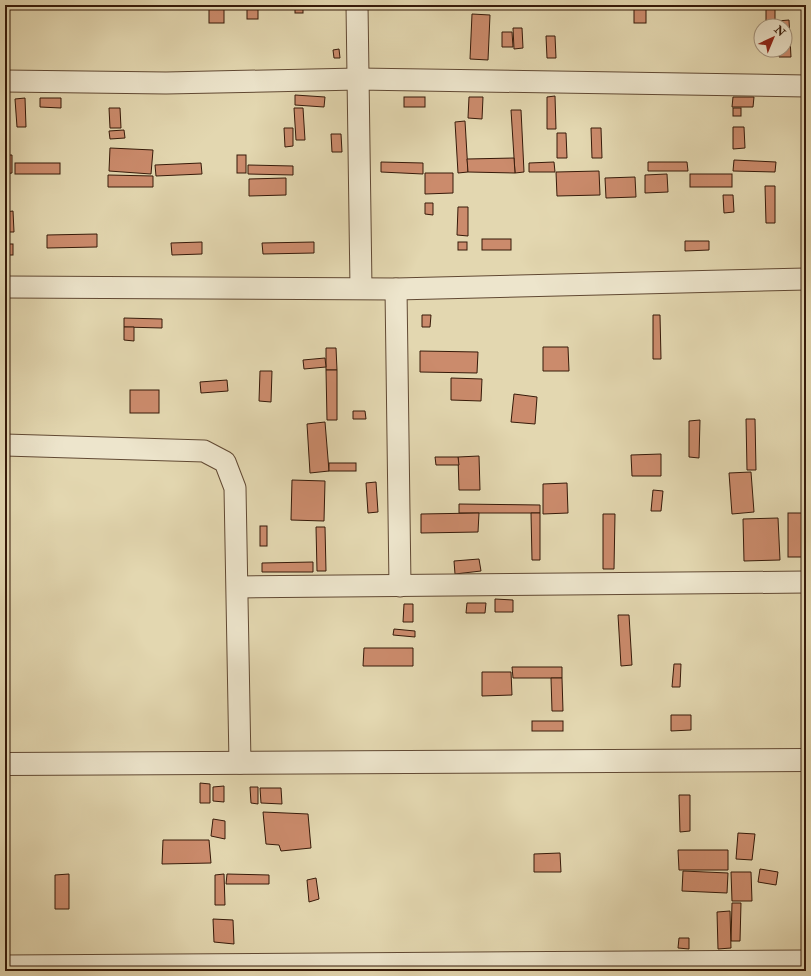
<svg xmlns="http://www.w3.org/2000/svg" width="811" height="976" font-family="'IM FELL Double Pica',serif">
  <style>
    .building { fill: #cb8b6c; stroke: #361a09 }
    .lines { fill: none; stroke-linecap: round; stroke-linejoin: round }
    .minor-casing { stroke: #614933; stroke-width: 23 }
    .tertiary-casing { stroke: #614933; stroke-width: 24 }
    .minor { stroke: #ede5cc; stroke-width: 21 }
    .tertiary { stroke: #ede5cc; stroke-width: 22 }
  </style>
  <rect width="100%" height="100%" fill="#e3d7b0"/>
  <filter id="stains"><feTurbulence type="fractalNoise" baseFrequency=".005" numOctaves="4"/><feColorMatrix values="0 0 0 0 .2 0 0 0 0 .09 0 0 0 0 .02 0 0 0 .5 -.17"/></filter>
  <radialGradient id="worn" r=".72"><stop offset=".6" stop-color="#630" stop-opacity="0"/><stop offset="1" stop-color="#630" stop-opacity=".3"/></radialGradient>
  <g class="building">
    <rect x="209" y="5" width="15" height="18"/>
    <rect x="247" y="5" width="11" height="14"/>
    <rect x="295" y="5" width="8" height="8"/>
    <rect x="634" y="5" width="12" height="18"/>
    <rect x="766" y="5" width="9" height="19"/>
    <path d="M805 12H806V23H803Z"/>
    <path d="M472 14 490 15 488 60 470 59Z"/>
    <path d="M789 20 791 57H779V50H785V26H778L777 21Z"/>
    <path d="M513 28H522L523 48 514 49Z"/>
    <path d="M502 32H512L513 47H502Z"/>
    <path d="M546 36H555L556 58H547Z"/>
    <path d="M339 49 340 58H334L333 50Z"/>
    <path d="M295 95 325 97 324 107 295 105Z"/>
    <path d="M555 96 556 129H547V97Z"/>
    <rect x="404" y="97" width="21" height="10"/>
    <path d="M469 97H483L482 119 468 118Z"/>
    <path d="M733 97H754L753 107H732Z"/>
    <path d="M25 98 26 127H17L15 99Z"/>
    <path d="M40 98H61V108L40 107Z"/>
    <path d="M109 108H120L121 128H110Z"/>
    <path d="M294 108H303L305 140H296Z"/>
    <rect x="733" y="108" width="8" height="8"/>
    <path d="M511 110H521L524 172 515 173Z"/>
    <path d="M465 121 468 172 458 173 455 122Z"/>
    <path d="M733 127H744L745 148 733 149Z"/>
    <path d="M284 128H293V146L285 147Z"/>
    <path d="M591 128H601L602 158H592Z"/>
    <path d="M124 130 125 138 110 139 109 131Z"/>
    <path d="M557 133H566L567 158H557Z"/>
    <path d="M331 134H341L342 152H332Z"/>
    <path d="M110 148 153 150 151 174 109 171Z"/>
    <path d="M5 155H12V173L5 174Z"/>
    <rect x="237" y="155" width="9" height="18"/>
    <path d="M514 158 515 173 468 172 467 159Z"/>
    <path d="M734 160 776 162 775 172 733 171Z"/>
    <path d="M381 162 423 163V174L381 172Z"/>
    <path d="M554 162 555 172H529V163Z"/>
    <path d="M648 162H687L688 171H648Z"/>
    <rect x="15" y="163" width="45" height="11"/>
    <path d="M201 163 202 174 156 176 155 165Z"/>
    <path d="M248 165 293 166V175L248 174Z"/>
    <path d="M599 171 600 195 557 196 556 172Z"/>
    <path d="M425 173H453V193L425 194Z"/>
    <path d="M667 174 668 192 645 193V175Z"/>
    <rect x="690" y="174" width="42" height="13"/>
    <path d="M108 175 153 176V187H108Z"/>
    <path d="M635 177 636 197 606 198 605 178Z"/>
    <path d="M286 178V195L249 196V179Z"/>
    <path d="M765 186H775V223H766Z"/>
    <path d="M723 195H733L734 212 724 213Z"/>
    <path d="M425 203H433V215L425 214Z"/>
    <path d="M458 207H468V236L457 235Z"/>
    <path d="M13 211 14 232H5V212Z"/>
    <path d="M97 234V247L47 248V235Z"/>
    <rect x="482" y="239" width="29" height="11"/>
    <path d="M685 241H709V250L685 251Z"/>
    <path d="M202 242V254L172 255 171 243Z"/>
    <path d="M314 242V253L263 254 262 243Z"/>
    <rect x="458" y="242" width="9" height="8"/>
    <rect x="5" y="244" width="8" height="11"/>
    <path d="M422 315H431L430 327H422Z"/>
    <path d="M653 315H660L661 359H653Z"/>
    <path d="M124 318 162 319V328L124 327Z"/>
    <path d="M124 327H134V341L124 340Z"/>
    <path d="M543 347H568L569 371H543Z"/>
    <path d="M326 348H336L337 370H326Z"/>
    <path d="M420 351 478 352 477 373 420 372Z"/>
    <path d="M325 358 326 367 304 369 303 360Z"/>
    <path d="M326 370H337V420H327Z"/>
    <path d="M260 371H272L271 402 259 401Z"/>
    <path d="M451 378 482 379 481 401 451 400Z"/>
    <path d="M227 380 228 391 201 393 200 382Z"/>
    <rect x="130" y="390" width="29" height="23"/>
    <path d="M514 394 537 397 535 424 511 422Z"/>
    <path d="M353 411H365L366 419H353Z"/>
    <path d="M746 419H755L756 470H747Z"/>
    <path d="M700 420 699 458 689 457V421Z"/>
    <path d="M325 422 329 471 310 473 307 424Z"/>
    <path d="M661 454V476H632L631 455Z"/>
    <path d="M479 456 480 490H459L458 457Z"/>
    <path d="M435 457H458L459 465H436Z"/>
    <rect x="329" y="463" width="27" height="8"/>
    <path d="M751 472 754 512 732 514 729 473Z"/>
    <path d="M292 480 325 481 324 521 291 520Z"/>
    <path d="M376 482 378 512 368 513 366 483Z"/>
    <path d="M567 483 568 513 543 514V484Z"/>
    <path d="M653 490 663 491 661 511H651Z"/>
    <path d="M459 504 540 505V513H459Z"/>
    <path d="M479 513 478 532 421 533V514Z"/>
    <path d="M531 513H540V560H532Z"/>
    <rect x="788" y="513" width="18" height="44"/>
    <path d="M603 514H615L614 569H603Z"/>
    <path d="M778 518 780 560 744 561 743 519Z"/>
    <rect x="260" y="526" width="7" height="20"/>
    <path d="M316 527H325L326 571H317Z"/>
    <path d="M479 559 481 571 455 574 454 561Z"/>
    <path d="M313 562V572H262V563Z"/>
    <path d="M495 599 513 600V612H495Z"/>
    <path d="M467 603H486L485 613H466Z"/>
    <path d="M404 604H413V622H403Z"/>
    <path d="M618 615H629L632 665 621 666Z"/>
    <path d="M394 629 415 631V637L393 635Z"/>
    <path d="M364 648H413V666H363Z"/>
    <path d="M674 664H681L680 687H672Z"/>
    <path d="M512 667H562V678H513Z"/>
    <path d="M482 672H511L512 695 482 696Z"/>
    <path d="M551 678H562L563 711H552Z"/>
    <path d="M671 715H691V730L671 731Z"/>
    <rect x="532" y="721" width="31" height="10"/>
    <path d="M200 783 210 784V803H200Z"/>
    <path d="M224 786V802L213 801V787Z"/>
    <path d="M250 787H258V804L251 803Z"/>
    <path d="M260 788H281L282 804 261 803Z"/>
    <path d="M679 795H690V831L680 832Z"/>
    <path d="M263 812 308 814 311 848 281 851 279 845 266 844Z"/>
    <path d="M213 819 225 821V839L211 836Z"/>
    <path d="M738 833 755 834 752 860 736 859Z"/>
    <path d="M163 840H209L211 863 162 864Z"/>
    <path d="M678 850H728V870H679Z"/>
    <path d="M560 853 561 872H534V854Z"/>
    <path d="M760 869 778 872 776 885 758 882Z"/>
    <path d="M683 871 728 873 727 893 682 891Z"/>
    <path d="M731 872H751L752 901H732Z"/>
    <path d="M69 874V909H55V875Z"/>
    <path d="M224 874 225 905H215V875Z"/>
    <path d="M227 874 269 875V884H226Z"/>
    <path d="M316 878 319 899 309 902 307 880Z"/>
    <path d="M732 903H741L740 941H731Z"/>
    <path d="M730 911 731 948 718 949 717 912Z"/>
    <path d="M213 919 233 920 234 944 214 942Z"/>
    <path d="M679 938H689V949L678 948Z"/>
  </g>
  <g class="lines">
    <g class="minor-casing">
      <g id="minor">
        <path d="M357 5 361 288"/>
        <path d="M5 81 166 83 358 79 806 86"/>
        <path d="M5 287 396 289 806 279"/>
        <path d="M396 289 400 586"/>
        <path d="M5 445 204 451 225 462 235 488 240 763"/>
        <path d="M238 587 806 582"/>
        <path d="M5 966 806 961"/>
      </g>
    </g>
    <g class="tertiary-casing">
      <path id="tertiary" d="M5 764 806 760"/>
    </g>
    <use href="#minor" class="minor"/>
    <use href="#tertiary" class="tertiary"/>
  </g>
  <rect width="811" height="976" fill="none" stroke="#e3d7b0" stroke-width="20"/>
  <rect x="6" y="6" width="799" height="964" fill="none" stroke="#361a09" stroke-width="2"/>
  <rect x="10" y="10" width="791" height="956" fill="none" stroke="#361a09"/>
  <g transform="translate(773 38) rotate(44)"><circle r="19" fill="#ede5cc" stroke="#a4947e"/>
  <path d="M0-3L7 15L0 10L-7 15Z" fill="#8f2418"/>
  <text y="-6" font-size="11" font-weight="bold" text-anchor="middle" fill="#361a09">N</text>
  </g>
  <rect width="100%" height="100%" filter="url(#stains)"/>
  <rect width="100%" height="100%" fill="url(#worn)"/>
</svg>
